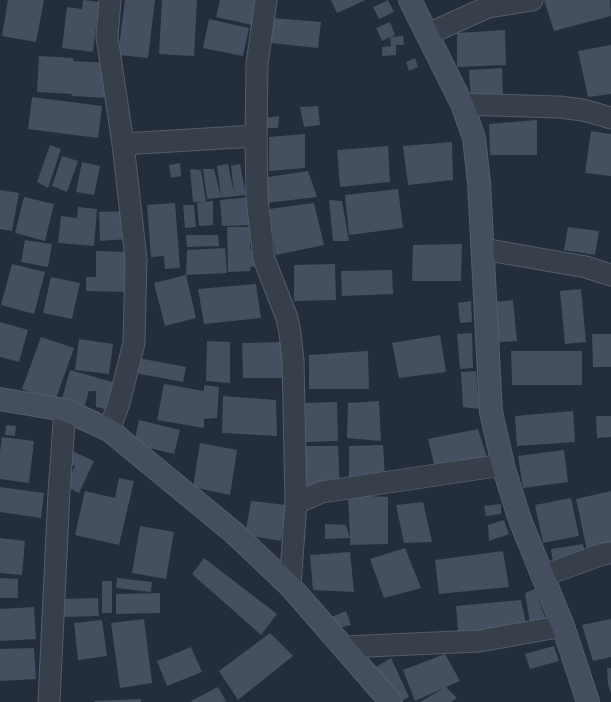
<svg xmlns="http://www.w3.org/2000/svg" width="611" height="702" font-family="'Golos Text',sans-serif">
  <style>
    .building { fill: #445060 }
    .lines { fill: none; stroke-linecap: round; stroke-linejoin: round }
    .street-casing { stroke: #555d69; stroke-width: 23 }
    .secondary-casing { stroke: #555d69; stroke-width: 24 }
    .street { stroke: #373f4b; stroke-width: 21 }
    .secondary { stroke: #454e5e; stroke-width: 22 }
  </style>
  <rect width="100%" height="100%" fill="#232d3b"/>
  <g class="building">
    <path d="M8 0H44L36 42 2 36Z"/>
    <path d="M83 0 99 2 93 52 62 48 67 7 82 9Z"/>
    <path d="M125 0H155L148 58 118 55Z"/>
    <path d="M162 0H197L194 56 159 54Z"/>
    <path d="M220 0H258L252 25 216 17Z"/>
    <path d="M331 0H366L337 13Z"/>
    <path d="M388 0 394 12 379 19 373 7Z"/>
    <path d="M544 0H610L611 16 554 31Z"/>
    <path d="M273 18 321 22 318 48 271 43Z"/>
    <path d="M209 19 249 28 243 56 203 48Z"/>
    <path d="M390 22 395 35 382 41 376 28Z"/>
    <path d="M505 30 506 65 457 67V33Z"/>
    <path d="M403 36 404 45H396V55L382 56V47L391 46 390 37Z"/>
    <path d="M611 45V94L588 97 578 51Z"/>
    <path d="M39 56 73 58V61L108 63 107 98 71 96 72 94 37 92Z"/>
    <path d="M415 58 418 67 409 71 406 62Z"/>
    <path d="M502 68 503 99H471L469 70Z"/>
    <path d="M32 97 102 106 98 138 28 129Z"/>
    <path d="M318 106 320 125 304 127 300 107Z"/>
    <path d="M279 116 278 128H266L265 118Z"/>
    <path d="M537 120V155H490L489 124Z"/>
    <path d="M591 131 611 134V176L585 173Z"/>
    <path d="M305 134V168L269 171V137Z"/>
    <path d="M452 142 453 180 408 185 403 146Z"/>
    <path d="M50 145 61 149 48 188 37 182Z"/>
    <path d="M388 146 390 182 340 187 337 150Z"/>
    <path d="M62 156 78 161 67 192 52 186Z"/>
    <path d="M82 162 100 166 94 195 76 192Z"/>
    <path d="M180 163 181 176 171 178 169 165Z"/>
    <path d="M228 164 234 193 231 166 240 164 246 195 207 199 203 169H214L221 197 217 166Z"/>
    <path d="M190 169 201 170 206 202H193Z"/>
    <path d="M308 171 317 197 266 203 262 178Z"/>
    <path d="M398 189 403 228 349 235 345 195Z"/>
    <path d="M0 190 19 193 12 231 0 229Z"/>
    <path d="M24 197 54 204 45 241 15 233Z"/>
    <path d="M253 197 257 225 222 226 220 200Z"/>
    <path d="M329 200 342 201 349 241H333Z"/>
    <path d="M213 201V225L199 226 197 203Z"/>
    <path d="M175 203 180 268 165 269 164 256 151 257 147 205Z"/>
    <path d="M314 203 324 245 276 255 269 209Z"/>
    <path d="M183 205H194L196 227 185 228Z"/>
    <path d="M78 207 97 209 94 246 58 243 61 216 77 218Z"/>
    <path d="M127 211 128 239 100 241 99 212Z"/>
    <path d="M227 227H251L250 250H260L263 266 250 267 251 271 228 272Z"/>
    <path d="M568 227 599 231 595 255 564 250Z"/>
    <path d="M186 235H218L219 246 187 247Z"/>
    <path d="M25 240 52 244 48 267 21 262Z"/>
    <path d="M462 244 461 281H412L413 245Z"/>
    <path d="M225 248 227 273 186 275 187 250Z"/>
    <path d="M96 251 128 252 127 292 86 291V277H96Z"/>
    <path d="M12 264 45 272 34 314 1 305Z"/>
    <path d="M335 264 336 300 294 301V265Z"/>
    <path d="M392 270 393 294 342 296 341 271Z"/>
    <path d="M186 275 196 318 165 326 154 283Z"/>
    <path d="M51 277 80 283 72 319 43 313Z"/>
    <path d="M256 284 261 318 204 324 198 289Z"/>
    <path d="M581 289 586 342 565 344 560 291Z"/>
    <path d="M513 300 517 341 499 342 495 302Z"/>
    <path d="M471 301 472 322 460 323 458 303Z"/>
    <path d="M0 322 28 330 19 362 0 357Z"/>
    <path d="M472 333 473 368 460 369 457 334Z"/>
    <path d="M592 334H611V367H593Z"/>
    <path d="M440 335 446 372 399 378 392 343Z"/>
    <path d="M41 337 74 348 55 401 22 389Z"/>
    <path d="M79 339 113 344 109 374 75 370Z"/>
    <path d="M207 341 230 342V383L206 381Z"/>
    <path d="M282 342 283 378H243L242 343Z"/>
    <path d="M368 351 369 389H309V355Z"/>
    <path d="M511 351H582V385H512Z"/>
    <path d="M138 358 186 367 183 382 135 373Z"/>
    <path d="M70 370 116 383 109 410 96 407V391H89L83 412 60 406Z"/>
    <path d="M476 371 479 409 463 407 461 372Z"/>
    <path d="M164 384 204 391V385L219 387 217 418 204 419V428L157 420Z"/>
    <path d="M223 396 276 400 277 436 222 433Z"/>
    <path d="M379 401 381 441 347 438 348 403Z"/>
    <path d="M337 402 338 441 304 442 303 403Z"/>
    <path d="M573 411 575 442 517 446 515 416Z"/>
    <path d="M596 416H611V437L597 438Z"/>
    <path d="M139 420 180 430 174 454 134 444Z"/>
    <path d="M6 425 16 426 15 436 5 435Z"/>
    <path d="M478 429 489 464 436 472 428 439Z"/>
    <path d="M2 437 34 441 29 483 0 479V452Z"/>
    <path d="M200 443 237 450 230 495 193 487Z"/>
    <path d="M383 445 385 478 349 479V446Z"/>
    <path d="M304 446H338L340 489 301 494Z"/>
    <path d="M564 450 568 482 523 488 518 456Z"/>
    <path d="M72 451 94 461 79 493 65 486 75 466 67 462Z"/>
    <path d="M119 478 134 481 119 545 75 535 85 491 115 498Z"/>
    <path d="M0 487 44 493 41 518 0 512Z"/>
    <path d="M611 491V547L587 551 576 499Z"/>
    <path d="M348 495 388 497V544L350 545V538L325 539V524L346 525 350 538Z"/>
    <path d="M571 498 579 536 543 543 535 505Z"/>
    <path d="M251 501 286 505 281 541 245 535Z"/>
    <path d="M423 502 432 542 404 543 396 505Z"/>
    <path d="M501 504V514L486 516 484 506Z"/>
    <path d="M504 520 509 534 489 541 488 525Z"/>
    <path d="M140 526 174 532 166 579 132 573Z"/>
    <path d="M0 538 25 541 22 575 0 573Z"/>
    <path d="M583 544 586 557 553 563 551 549Z"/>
    <path d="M405 548 421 588 384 598 370 559Z"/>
    <path d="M503 551 509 587 439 594 435 560Z"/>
    <path d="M350 552 354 592 313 590 310 555Z"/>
    <path d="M204 558 277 614 261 635 192 574Z"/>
    <path d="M0 578 18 579V598H0Z"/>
    <path d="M117 578 152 582 151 592 116 588Z"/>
    <rect x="102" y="581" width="10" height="32"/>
    <path d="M535 589 548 625 531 629 525 593Z"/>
    <path d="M160 593V613L116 614V594Z"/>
    <path d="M98 598 99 616 62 617 61 599Z"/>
    <path d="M521 600 528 633 459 642 456 606Z"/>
    <path d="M34 607 36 639 0 641V609Z"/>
    <path d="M346 611 351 625 334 629 326 619Z"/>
    <path d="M144 619 152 683 120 688 111 623Z"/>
    <path d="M611 619V657L593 661 582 625Z"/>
    <path d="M102 620 107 656 78 660 74 623Z"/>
    <path d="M270 633 293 656 238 700 219 671Z"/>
    <path d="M554 646 559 661 530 669 525 654Z"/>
    <path d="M191 647 202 672 167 686 157 661Z"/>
    <path d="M34 648 36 679 0 681V649Z"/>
    <path d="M445 654 460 681 446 687 457 698 451 702H420L444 688 415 701 403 670Z"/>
    <path d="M391 658 409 697 399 702 371 670Z"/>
    <path d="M607 668H611V693L608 685Z"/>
    <path d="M218 687 226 701 223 702H192L191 701Z"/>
    <path d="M141 699V702H94V701Z"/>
  </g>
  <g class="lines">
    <g class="street-casing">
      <g id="street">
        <path d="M266 0 257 64 256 136 257 198 264 259 287 318 290 333 293 361 296 503 290 586"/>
        <path d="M428 34 488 7 532 0"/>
        <path d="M462 104 559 107 583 110 611 118"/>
        <path d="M123 144 256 136"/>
        <path d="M483 249 586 267 611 275"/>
        <path d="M109 430 119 403 134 343 136 259 123 144 107 37 110 0"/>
        <path d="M296 503 322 492 503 465"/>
        <path d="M542 576 603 554 611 553"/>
        <path d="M345 647 479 641 563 626"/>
        <path d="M49 702 59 492 65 410"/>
      </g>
    </g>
    <g class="secondary-casing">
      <g id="secondary">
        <path d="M410 0 462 104 474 138 479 182 491 412 504 469 520 520 563 626 588 702"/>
        <path d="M0 399 65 410 109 430 233 532 290 586 391 702"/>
      </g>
    </g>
    <use href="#street" class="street"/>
    <use href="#secondary" class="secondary"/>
  </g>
</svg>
